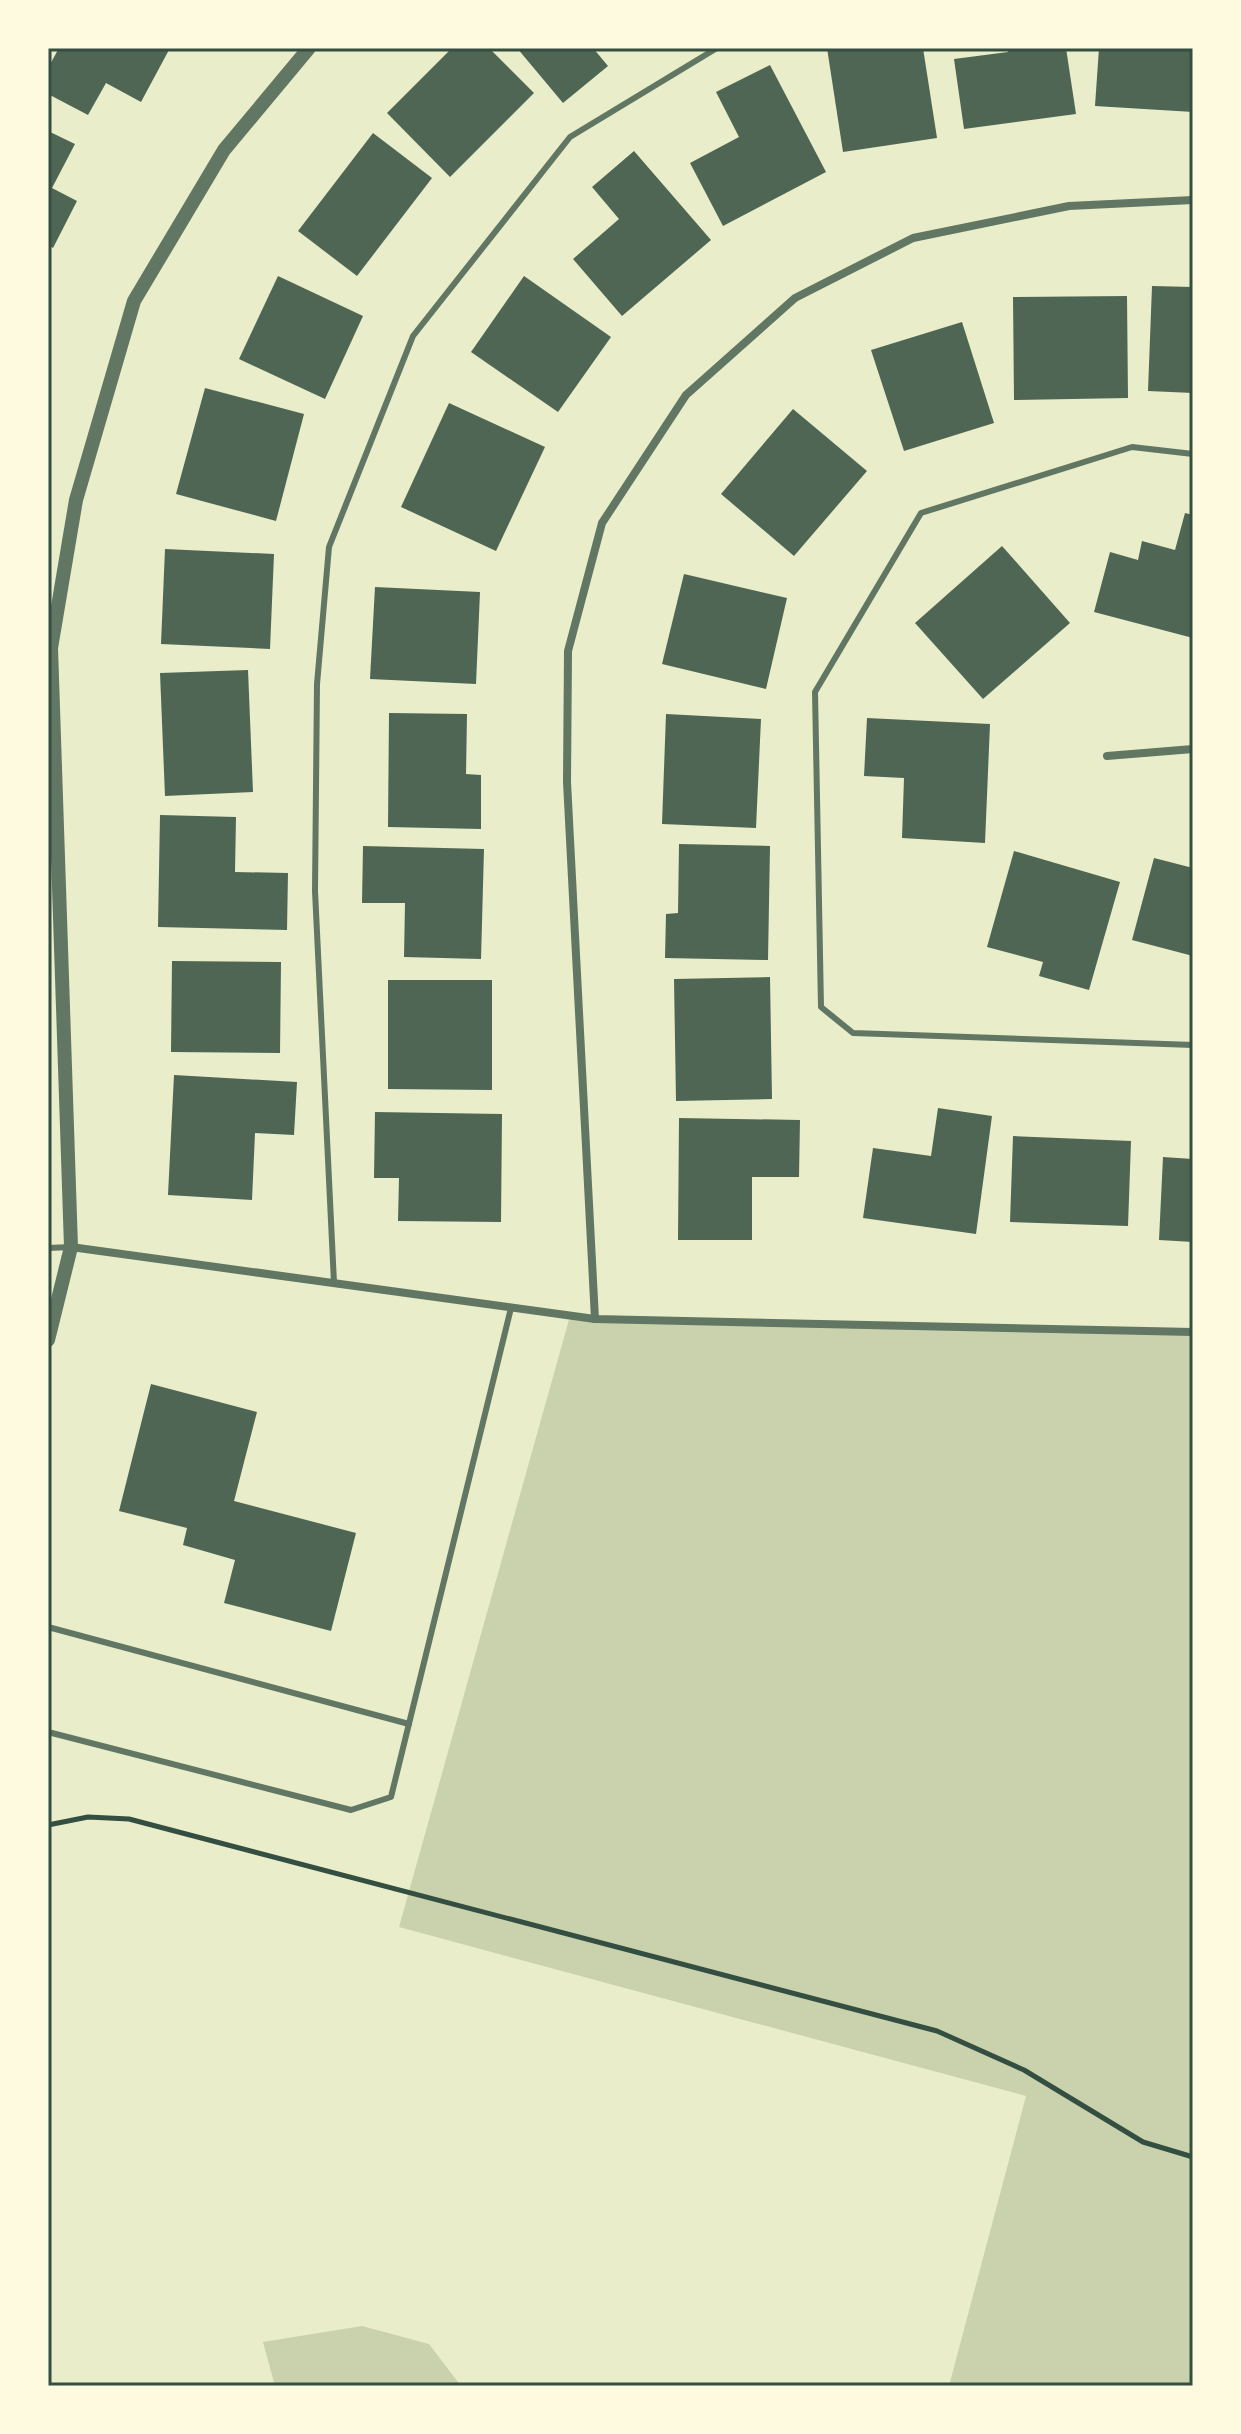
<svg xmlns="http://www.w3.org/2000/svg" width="1241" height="2434" font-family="Commissioner,sans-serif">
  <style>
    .green { fill: #cad2ad }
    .building { fill: #4f6655 }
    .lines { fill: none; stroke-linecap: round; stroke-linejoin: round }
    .path { stroke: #344e41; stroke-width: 5 }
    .service { stroke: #617663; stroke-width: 6 }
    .minor { stroke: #617663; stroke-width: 8 }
    .tertiary { stroke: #617663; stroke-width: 14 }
    .neatline { fill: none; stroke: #344e41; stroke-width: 3 }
  </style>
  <rect width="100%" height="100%" fill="#e9edc9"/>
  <g class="green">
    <path d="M570 1316 1193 1332V2386H949L1026 2096 399 1927Z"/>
    <path d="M362 2326 429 2344 461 2386H275L263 2342Z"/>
  </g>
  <g class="building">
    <path d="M59 48H170L141 102 106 83 88 115 48 94V68Z"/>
    <path d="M452 48H489L534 93 450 177 387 113Z"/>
    <path d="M517 48H593L608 66 563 103Z"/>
    <path d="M827 48H923L937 138 843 152Z"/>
    <path d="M1008 48H1066L1076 114 964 129 954 59 1008 52Z"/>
    <path d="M1099 48H1193V112L1095 106Z"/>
    <path d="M770 65 826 172 723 226 690 163 739 137 716 92Z"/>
    <path d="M48 131 75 144 52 188 77 201 53 248 48 245Z"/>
    <path d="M373 133 432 178 357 276 298 231Z"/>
    <path d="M634 151 711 240 622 316 573 259 619 219 592 187Z"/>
    <path d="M278 276 363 316 325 399 239 359Z"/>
    <path d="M524 276 611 337 558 412 471 352Z"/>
    <path d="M1152 286 1193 287V393L1148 391Z"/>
    <path d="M1127 296 1128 398 1014 400 1013 297Z"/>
    <path d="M962 322 994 423 904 451 871 350Z"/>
    <path d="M205 388 304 414 276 521 176 494Z"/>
    <path d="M449 403 545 447 496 551 401 507Z"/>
    <path d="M793 409 867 471 794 556 721 494Z"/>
    <path d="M1185 513 1193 515V638L1094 612 1110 552 1138 560 1142 541 1175 550Z"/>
    <path d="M1002 546 1070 623 983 699 915 623Z"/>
    <path d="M165 549 274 554 270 649 161 644Z"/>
    <path d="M684 574 787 598 766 689 662 664Z"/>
    <path d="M375 587 480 592 476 684 370 679Z"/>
    <path d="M248 670 253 792 165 796 160 673Z"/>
    <path d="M389 713 467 714 466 774 481 775V829L388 827Z"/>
    <path d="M666 714 761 719 756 828 662 824Z"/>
    <path d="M867 718 990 724 985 843 902 838 904 778 864 776Z"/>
    <path d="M160 815 236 817 235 872 288 873 287 930 158 927Z"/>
    <path d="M679 844 770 846 768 960 665 958 666 914 678 913Z"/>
    <path d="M363 846 484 849 481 959 404 957 405 903H362Z"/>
    <path d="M1014 851 1120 882 1089 990 1039 976 1043 962 987 947Z"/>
    <path d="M1154 858 1193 868V956L1132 940Z"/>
    <path d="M172 961 281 962 280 1053 171 1052Z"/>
    <path d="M770 977 772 1099 676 1101 674 979Z"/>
    <path d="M388 980H492V1090L388 1089Z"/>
    <path d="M174 1075 297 1082 294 1135 255 1133 252 1200 168 1195Z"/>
    <path d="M938 1108 992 1116 976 1234 863 1218 873 1148 931 1156Z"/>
    <path d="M375 1112 502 1114 501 1222 398 1221 399 1178H374Z"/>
    <path d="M679 1118 800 1120 799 1177H752V1240H678Z"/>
    <path d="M1013 1136 1131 1141 1128 1226 1010 1222Z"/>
    <path d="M1163 1157 1193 1159V1242L1159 1240Z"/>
    <path d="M151 1384 257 1412 234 1501 356 1533 331 1631 224 1603 235 1560 183 1545 187 1528 119 1511Z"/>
  </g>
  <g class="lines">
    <path class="path" d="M48 1825 88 1817 129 1819 937 2031 1024 2070 1143 2142 1193 2157"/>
    <g class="service">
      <path d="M1193 454 1132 447 921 513 815 692 821 1007 853 1033 1193 1045"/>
      <path d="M48 1248 71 1247"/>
      <path d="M334 1283 315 891 317 684 329 547 413 336 570 137 717 48"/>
      <path d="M48 1627 409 1724"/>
      <path d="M48 1732 351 1810 391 1797 511 1308"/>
    </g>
    <g class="minor">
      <path d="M1107 756 1193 749"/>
      <path d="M71 1247 595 1319 1193 1332"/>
      <path d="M595 1319 567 782 568 651 602 523 686 395 795 298 913 238 1069 206 1193 200"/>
    </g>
    <path class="tertiary" d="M48 1340 71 1247 51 648 76 500 134 301 224 150 309 48"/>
  </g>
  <rect width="1241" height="2434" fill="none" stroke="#fefae0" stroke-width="100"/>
  <rect x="50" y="50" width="1141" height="2334" class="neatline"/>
</svg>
